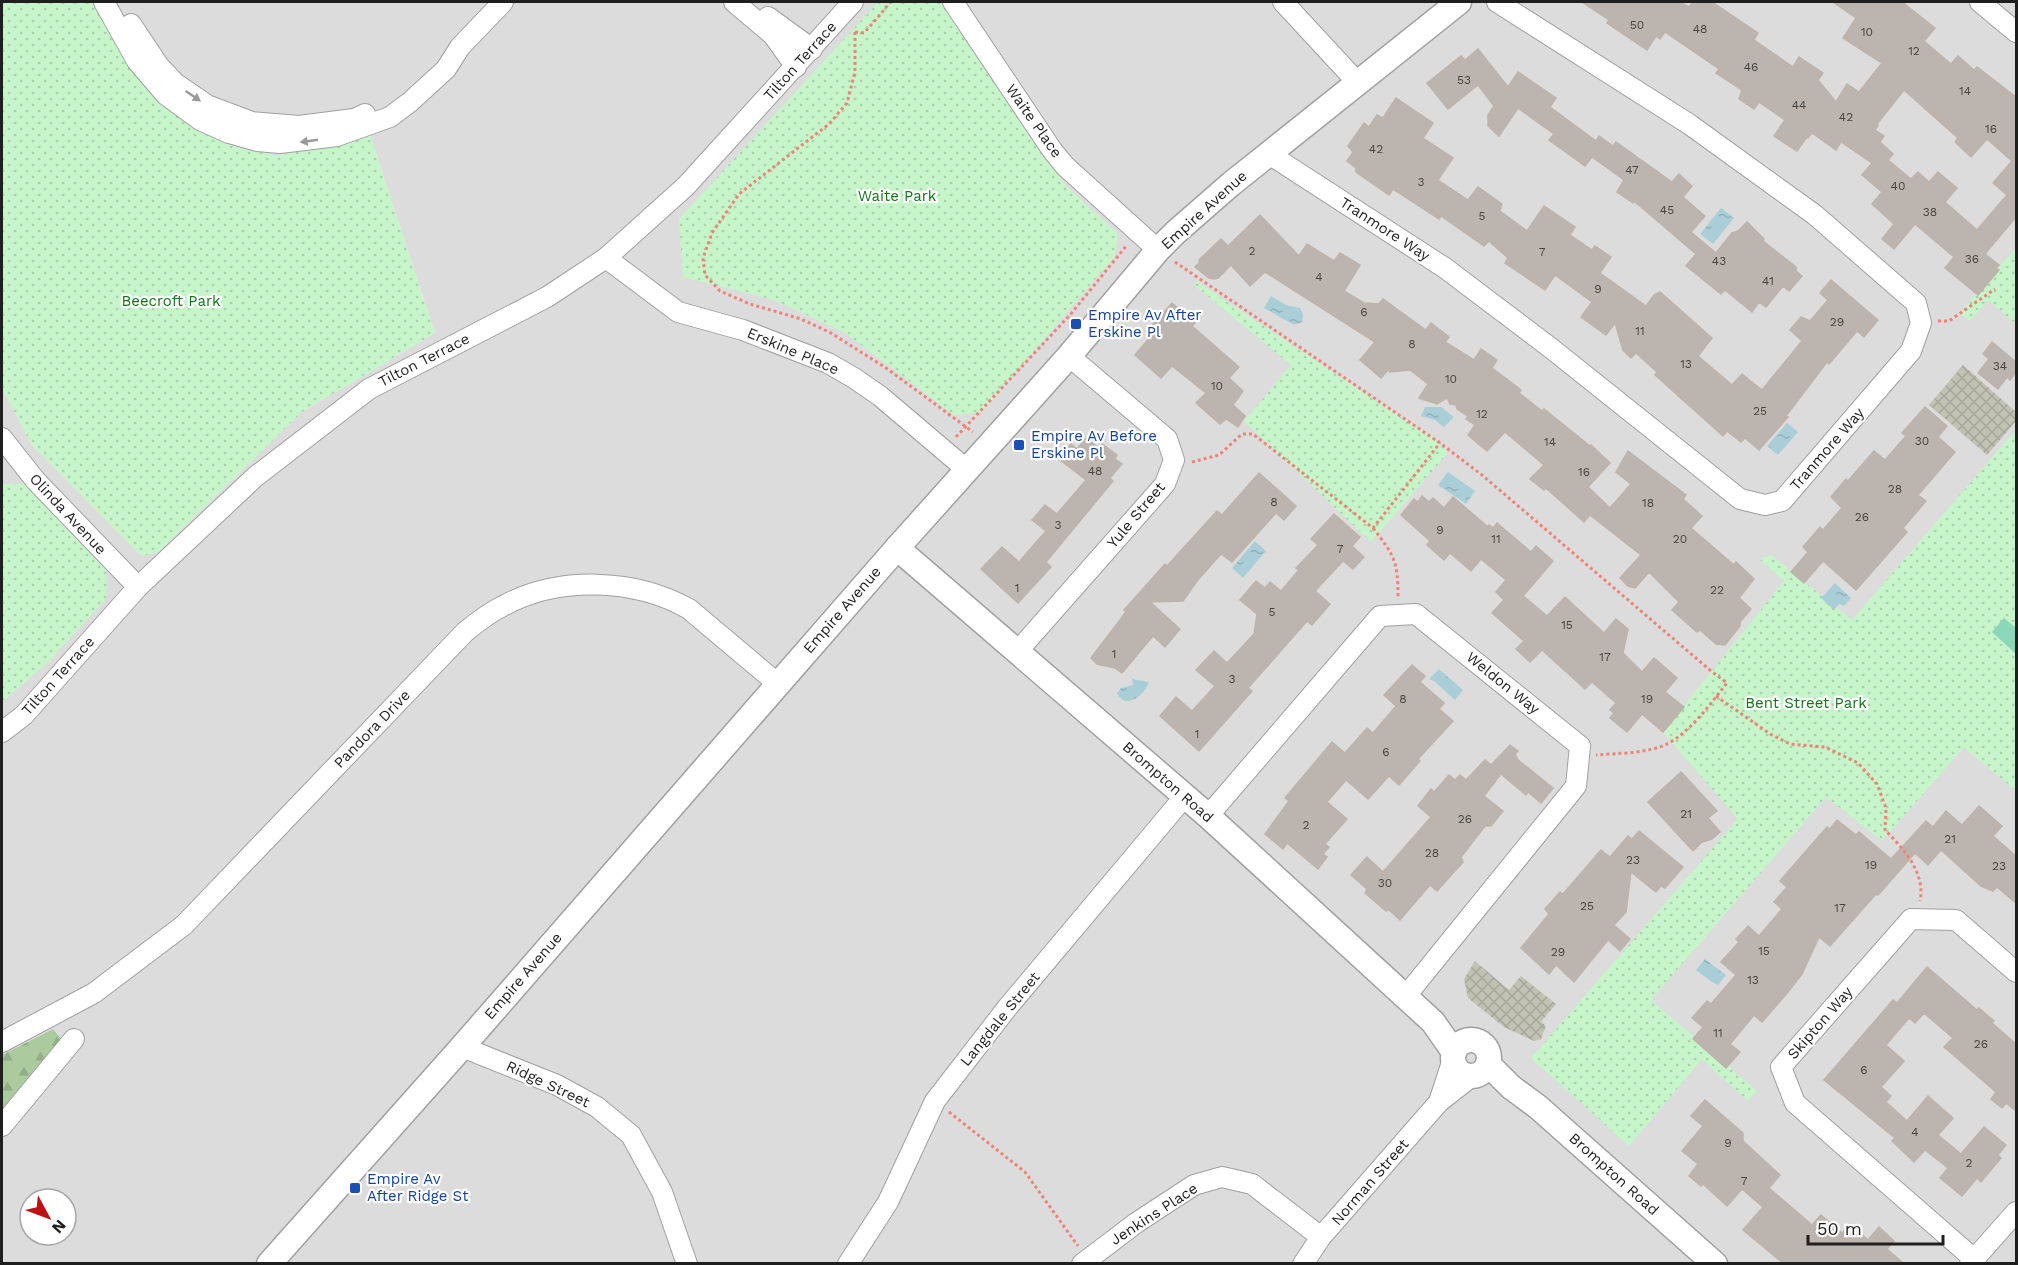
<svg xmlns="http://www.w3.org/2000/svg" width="2018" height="1265" font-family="'Work Sans',sans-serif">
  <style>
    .residential { fill: #dddcdc; fill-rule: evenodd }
    .construction { fill: url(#construction-cross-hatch) }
    .forest { fill: url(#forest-firs) }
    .park { fill: url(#park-dots) }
    .pitch { fill: #8bd7b9 }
    .water { fill: url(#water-ripples) }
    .building { fill: #bcb5af; stroke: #bfb3a9; stroke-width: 1.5; fill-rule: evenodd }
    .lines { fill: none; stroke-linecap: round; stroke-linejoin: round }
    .minor-casing { stroke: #a0a0a0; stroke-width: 22 }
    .tertiary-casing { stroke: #a0a0a0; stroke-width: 27 }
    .path { stroke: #ee8378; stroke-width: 3; stroke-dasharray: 3 3; stroke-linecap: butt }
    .minor { stroke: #fff; stroke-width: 20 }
    .tertiary { stroke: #fff; stroke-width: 24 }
    .oneway { fill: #9a9a9a }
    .transit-dot { fill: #1a4fb4; stroke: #fff; stroke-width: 2 }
    .labels { text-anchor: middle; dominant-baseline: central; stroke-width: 4.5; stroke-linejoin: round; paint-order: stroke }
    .number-label { font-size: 12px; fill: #464443 }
    .street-label { font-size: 15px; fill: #1f1f1f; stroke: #fff }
    .park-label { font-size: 15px; fill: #15741c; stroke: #fff }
    .transit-label { font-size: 15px; fill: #164399; stroke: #fff; text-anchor: start }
  </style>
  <defs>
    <pattern id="construction-cross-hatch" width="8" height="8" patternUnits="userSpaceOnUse" patternTransform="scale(1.5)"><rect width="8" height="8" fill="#c2c2b2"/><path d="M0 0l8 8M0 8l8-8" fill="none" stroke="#a6a699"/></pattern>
    <pattern id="forest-firs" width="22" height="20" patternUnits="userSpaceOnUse" patternTransform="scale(1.5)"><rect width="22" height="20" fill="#abca9e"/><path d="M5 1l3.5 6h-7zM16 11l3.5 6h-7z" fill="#93ad88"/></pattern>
    <pattern id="park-dots" width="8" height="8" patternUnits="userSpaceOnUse" patternTransform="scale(1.5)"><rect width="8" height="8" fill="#c7f5ca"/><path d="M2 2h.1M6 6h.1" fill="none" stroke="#aad2ad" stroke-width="1.8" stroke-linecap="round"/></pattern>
    <pattern id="water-ripples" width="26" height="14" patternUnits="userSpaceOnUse" patternTransform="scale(1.5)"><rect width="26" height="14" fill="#aaced8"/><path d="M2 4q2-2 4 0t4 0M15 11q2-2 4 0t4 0" fill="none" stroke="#92b0b9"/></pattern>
  </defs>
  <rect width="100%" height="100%" fill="#efece6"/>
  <path class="residential" d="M104 2H2016V1263H2V1124L63 1041 53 1029 2 1055V388L32 445 142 556 158 552 302 412 435 333 369 132 276 156 200 130ZM30 1199H66V1235H30Z"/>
  <g class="construction">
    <path d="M1963 365 2016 412V421L1987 455 1929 405Z"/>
    <path d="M1475 961 1509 990 1521 976 1556 1004 1541 1022 1546 1026 1541 1039 1534 1041 1504 1027 1468 998 1464 979Z"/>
  </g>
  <path class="forest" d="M53 1029 63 1041 2 1110V1055Z"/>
  <g class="park">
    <path d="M2 2H104L200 130 276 156 369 132 435 333 302 412 158 552 142 556 32 445 2 388Z"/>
    <path d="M878 2H944L1064 184 1118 234 1115 256 981 413 954 415 844 332 774 300 683 277 679 219Z"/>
    <path d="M2016 248V324L1988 300 1970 321 1960 313Z"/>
    <path d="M1196 281 1440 443 1448 453 1371 542 1244 421 1291 365 1193 284Z"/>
    <path d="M2016 430V791L1964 747 1882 841 1826 797 1651 1000 1757 1091 1748 1101 1702 1059 1629 1146 1531 1058 1738 819 1663 732 1784 581 1759 559 1771 555 1852 620Z"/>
    <path d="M3 484H30L106 566 107 598 47 663 2 702V486Z"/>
  </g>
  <path class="pitch" d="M2004 618 2016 628V654L1992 632Z"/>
  <g class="water">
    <path d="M1721 208 1734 218 1713 244 1700 234Z"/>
    <path d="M1271 296 1286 305 1300 308 1303 314 1302 322 1294 325 1264 308Z"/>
    <path d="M1425 407H1441L1454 417 1444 427 1435 420 1421 416Z"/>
    <path d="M1787 423 1798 432 1778 455 1767 446Z"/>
    <path d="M1448 472 1475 491 1466 504 1438 485Z"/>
    <path d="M1255 541 1266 551 1243 578 1232 568Z"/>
    <path d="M1835 583 1851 598 1844 606 1839 604 1834 610 1821 598Z"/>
    <path d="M1439 669 1463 690 1455 700 1434 681 1429 679Z"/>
    <path d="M1132 678C1138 682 1143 679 1149 683 1144 695 1125 711 1117 693L1121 688 1133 685Z"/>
    <path d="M1705 959 1726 975 1718 985 1712 982 1696 970Z"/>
  </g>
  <g class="building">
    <path d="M1582 2H1680L1689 7 1693 2H1712L1758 33 1754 40 1793 67 1799 57 1823 73 1818 80 1836 102 1847 84 1859 92 1882 63 1843 38 1856 18 1833 2H1902L1935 28 1924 41 1951 64 1958 56 1974 70 1977 67 2016 97V217L1985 254 1999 265 1996 268 1999 270 1978 295 1945 268 1954 257 1915 224 1894 249 1882 239 1894 224 1872 204 1882 192 1862 175 1872 163 1841 142 1836 150 1812 133 1808 138 1807 137 1797 151 1774 136 1785 120 1759 102 1754 109 1739 99 1742 90 1716 73 1719 69 1665 32 1660 39 1656 36 1647 50 1607 23 1609 20ZM1904 90 1958 138 1955 142 1971 157 1987 139 2012 161 1993 183 2007 195 1977 230 1945 202 1957 188 1938 172 1929 182 1918 172 1911 179 1888 160 1893 154 1880 142 1884 136 1875 130 1878 125 1877 124Z"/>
    <path d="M1478 49 1508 87 1518 72 1556 98 1550 107 1596 141 1599 136 1613 146 1616 142 1672 182 1679 174 1692 186 1683 197 1705 216 1691 232 1716 253 1732 233 1738 231 1747 222 1764 239 1763 241 1796 267V271L1802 276 1789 291 1783 286 1766 307 1759 302 1752 312 1725 290 1721 294 1686 266 1696 254 1634 201 1633 203 1617 192 1624 180 1592 157 1585 166 1549 140 1554 134 1518 108 1499 136 1488 126V115L1494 106 1478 85 1448 109 1427 83 1461 56 1465 60Z"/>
    <path d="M1396 98 1433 123 1423 138 1453 158 1438 180 1468 200 1478 187 1502 204 1500 211 1527 231 1544 206 1575 227 1570 235 1592 250 1595 246 1611 257 1600 273 1646 306 1654 295 1660 292 1712 338 1698 356 1732 385 1742 374 1762 390 1802 341 1790 330 1801 317 1810 321 1828 300 1820 293 1831 280 1878 320 1864 337 1857 331 1829 364 1827 362 1786 416 1788 417 1759 450 1745 438 1741 442 1727 431 1723 436 1655 375 1657 372 1636 353 1631 358 1623 350 1615 323 1606 335 1581 317 1592 302 1555 275 1545 290 1505 263 1508 258 1489 241 1484 246 1441 216 1439 219 1393 189 1389 195 1356 172V168L1347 161 1353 152 1348 146 1364 123 1369 127 1377 115 1383 118Z"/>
    <path d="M1260 215 1299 256 1307 244 1334 261 1340 253 1360 265 1344 291 1364 303 1379 304 1383 299 1426 330 1431 323 1449 337 1445 342 1474 360 1481 349 1497 360 1492 368 1521 390 1519 393 1542 411 1544 409 1590 446 1591 445 1610 463 1588 487 1610 508 1631 484 1616 472 1628 451 1686 495 1683 499 1702 516 1691 528 1734 565 1736 562 1754 579 1739 598 1751 609 1740 622V626L1725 645 1716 644 1700 630 1697 632 1672 610 1679 602 1649 572 1635 588 1628 586 1620 578 1641 555 1590 515 1584 522 1546 488 1544 490 1530 479 1544 465 1505 432 1487 451 1468 435 1475 425 1466 419 1468 416 1457 409 1456 405 1450 404 1447 398 1437 404 1419 398 1428 384 1410 370 1390 372 1388 370 1381 378 1360 360 1375 342 1265 272 1250 286 1231 265 1218 278 1214 279 1209 278 1195 267 1200 262 1199 260 1221 239 1228 246Z"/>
    <path d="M1172 303 1195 323 1192 326 1239 367 1229 378 1243 391 1233 405 1245 416 1238 427 1226 419 1220 424 1196 403 1206 393 1172 366 1161 378 1135 355 1152 335 1147 331Z"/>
    <path d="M1992 342 2016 362V372L2010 380 2007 377 1998 389 1978 373 1989 359 1983 354Z"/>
    <path d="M1925 407 1947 426 1938 437 1955 452 1918 495 1926 501 1903 528 1907 532 1856 590 1823 561 1804 583 1791 572 1808 552 1803 547 1820 527 1823 530 1842 508 1831 497 1846 479 1848 481 1874 451 1885 460 1906 436 1902 433Z"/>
    <path d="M1086 438 1099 448 1102 444 1117 455 1115 459 1122 464 1110 478 1113 481 1046 562 1051 567 1018 603 981 569 1002 547 1019 562 1046 531 1032 520 1045 505 1057 514 1086 480 1059 459 1071 444 1077 449Z"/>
    <path d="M1259 473 1296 506 1284 520 1276 513 1232 562 1221 554 1197 581 1183 601 1150 602 1180 629 1165 647 1153 636 1122 673 1115 668 1097 664 1091 658 1126 612 1124 610 1165 564 1167 566 1217 511 1222 515Z"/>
    <path d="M1422 496 1429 502 1433 498 1444 508 1453 497 1488 527 1489 525 1493 528 1497 523 1531 552 1536 546 1553 561 1523 596 1547 616 1565 597 1604 633 1616 619 1628 629 1623 653 1642 672 1654 658 1677 678 1665 692 1684 707 1663 732 1642 714 1627 732 1610 718 1614 713 1610 710 1616 703 1592 682 1585 689 1542 650 1530 662 1516 649 1524 641 1492 613 1504 600 1496 592 1506 580 1481 559 1471 571 1450 553 1444 560 1427 545 1430 541 1401 515 1414 499 1418 502Z"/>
    <path d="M1334 514 1360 537 1352 546 1364 557 1353 569 1343 561 1315 591 1330 604 1312 625 1307 621 1248 688 1252 691 1199 751 1160 716 1176 697 1192 711 1215 686 1196 670 1214 651 1227 663 1254 634 1257 614 1240 600 1256 581 1265 588 1270 582 1281 591 1299 570 1296 568 1318 545 1311 539Z"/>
    <path d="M1412 665 1425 676 1420 682 1444 703 1439 709 1453 721 1418 759 1420 761 1399 785 1389 776 1368 799 1346 780 1327 802 1347 819 1325 844 1329 847 1323 854 1327 857 1318 869 1287 843 1283 849 1265 834 1289 801 1285 798 1332 742 1345 753 1367 728 1373 733 1396 706 1384 695Z"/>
    <path d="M1510 745 1518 751 1515 754 1518 760 1553 788 1541 803 1528 792 1526 795 1501 774 1484 796 1503 811 1491 826H1485L1461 857 1463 862 1437 891 1430 885 1400 920 1389 910 1386 911 1365 893 1367 889 1351 875 1367 857 1383 872 1431 817 1418 806 1431 789 1434 792 1449 775 1455 780 1460 775 1466 780 1485 760 1491 765Z"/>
    <path d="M1681 772 1717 811 1708 818 1720 832 1712 839 1702 842 1693 851 1648 802Z"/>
    <path d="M1979 806 2002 826 1993 836 2016 856V903L1997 887 1993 891 1981 886 1941 850 1928 865 1915 853 1878 895 1876 894 1830 946 1819 937 1802 974 1788 992 1762 1022 1754 1015 1730 1044 1740 1052 1726 1068 1693 1039 1703 1027 1692 1018 1707 1001 1711 1004 1736 975 1721 962 1739 942 1736 939 1748 926 1759 936 1782 909 1774 902 1787 887 1780 881 1827 827 1830 829 1837 820 1856 835 1859 832 1891 859 1926 821 1933 827 1946 811 1962 825Z"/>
    <path d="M1639 831 1683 867 1665 888 1661 886 1656 892 1631 872 1626 912 1614 925 1630 939 1620 951 1608 940 1574 982 1556 965 1549 974 1521 948 1549 914 1545 909 1560 892 1563 894 1601 850 1610 857 1628 836 1632 839Z"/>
    <path d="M1927 967 1977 1010 1979 1008 1994 1021 1992 1023 2016 1044V1111L2006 1103 2002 1108 1991 1099 1996 1092 1944 1047 1953 1038 1924 1013 1915 1023 1909 1018 1886 1045 1904 1061 1881 1087 1891 1096 1886 1102 1907 1121 1928 1096 1953 1118 1938 1135 1961 1154 1984 1127 2006 1145 1998 1155 2001 1158 1981 1182 1977 1178 1962 1196 1940 1178 1948 1168 1925 1150 1914 1162 1892 1141 1895 1138 1824 1080 1893 1000 1897 1003Z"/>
    <path d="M1705 1100 1743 1133V1141L1780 1175 1769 1188 1812 1225 1821 1215 1842 1233 1850 1224 1868 1240 1879 1227 1894 1241 1887 1249 1903 1263H1783L1743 1230 1763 1207 1742 1189 1727 1206 1703 1184 1701 1186 1689 1176 1698 1164 1682 1151 1703 1126 1691 1116Z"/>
  </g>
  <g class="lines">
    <g class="minor-casing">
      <g id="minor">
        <path d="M104 2 137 61 166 95 200 120 229 133 257 141 280 143 337 136 390 117 410 102 446 69 460 47 503 2"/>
        <path d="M734 2 773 35 796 67"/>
        <path d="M953 2 1052 150 1065 166 1158 250"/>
        <path d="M1283 2 1358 83"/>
        <path d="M1980 2 2016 32"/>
        <path d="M768 17 812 49"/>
        <path d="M131 24 159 66 175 83 207 105 252 122 299 126 354 119 365 114"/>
        <path d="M1269 154 1445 268 1552 349 1740 499 1765 505 1782 501 1911 351 1921 323 1916 303 1815 215 1689 124 1497 2"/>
        <path d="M606 258 678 312 743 330 828 363 854 378 880 396 966 469"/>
        <path d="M2 438 36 481 138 587"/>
        <path d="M1017 652 1165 484 1174 460 1167 439 1069 356"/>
        <path d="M2 732 24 715 138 587 255 477 369 389 547 297 606 258 686 186 853 2"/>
        <path d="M1208 816 1380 616 1416 614 1580 746 1576 786 1405 997"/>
        <path d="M2 1042 94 993 184 925 465 632C477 622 489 613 503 606 558 576 634 578 689 609L778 684"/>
        <path d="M462 1047 557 1085 597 1107 631 1135 662 1192 687 1264"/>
        <path d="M1439 1102 1453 1059"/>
        <path d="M2 1126 74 1039"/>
        <path d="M1974 1259 1795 1103 1781 1067 1911 919 1956 920 2016 972"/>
        <path d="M848 1264 888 1202 935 1101 1007 1008 1185 796"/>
        <path d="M1082 1264 1136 1223 1194 1185 1222 1177 1252 1184 1321 1237"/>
        <path d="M1303 1264 1321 1237 1439 1102 1472 1076"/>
        <path d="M1970 1264 2016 1212"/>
      </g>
    </g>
    <g class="tertiary-casing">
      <g id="tertiary">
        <path d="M897 548 1208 816 1433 1022 1454 1052"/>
        <circle cx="1471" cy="1058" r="18"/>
        <path d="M1488 1064 1511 1087 1538 1107 1715 1264"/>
        <path d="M269 1264 462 1047 897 548 1069 356 1158 250 1176 232 1231 184 1459 2"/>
      </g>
    </g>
    <g class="path">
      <path d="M855 32V72L847 103 829 124 739 194 712 233 703 258 705 275 720 291 750 304 801 319 831 333 886 368 973 432"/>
      <path d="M855 32 864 33 880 15 890 2"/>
      <path d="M1175 262 1440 443 1482 475 1711 671 1727 683C1710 704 1693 729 1669 743 1648 754 1618 753 1596 755"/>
      <path d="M1938 321H1949L1995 289"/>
      <path d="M956 437 1070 315 1127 245"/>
      <path d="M1192 462 1219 455 1242 434H1253L1373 528 1440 443"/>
      <path d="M1373 528C1394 555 1398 561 1398 597"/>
      <path d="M1716 696 1770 734 1790 744 1825 747 1858 763 1877 784 1886 808 1885 830C1903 848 1926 873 1920 901"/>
      <path d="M949 1112 1025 1172 1078 1246"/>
    </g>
    <use href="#minor" class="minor"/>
    <use href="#tertiary" class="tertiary"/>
  </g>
  <defs><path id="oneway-solid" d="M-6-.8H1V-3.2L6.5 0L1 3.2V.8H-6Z" transform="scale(1.5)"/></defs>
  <g class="oneway">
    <use href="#oneway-solid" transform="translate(193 96) rotate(34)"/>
    <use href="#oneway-solid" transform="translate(309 141) rotate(172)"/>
  </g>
  <g class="transit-dot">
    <rect x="1070" y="318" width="12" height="12" rx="3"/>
    <rect x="1013" y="439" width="12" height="12" rx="3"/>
    <rect x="349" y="1182" width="12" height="12" rx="3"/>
  </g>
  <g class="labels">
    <g class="number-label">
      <text x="1637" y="25">50</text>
      <text x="1700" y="29">48</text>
      <text x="1867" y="32">10</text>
      <text x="1914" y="51">12</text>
      <text x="1751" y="67">46</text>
      <text x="1464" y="80">53</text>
      <text x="1965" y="91">14</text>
      <text x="1799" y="105">44</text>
      <text x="1846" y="117">42</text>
      <text x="1991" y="129">16</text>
      <text x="1376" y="149">42</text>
      <text x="1632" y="170">47</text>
      <text x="1421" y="182">3</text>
      <text x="1898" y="186">40</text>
      <text x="1667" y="210">45</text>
      <text x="1930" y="212">38</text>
      <text x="1482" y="216">5</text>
      <text x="1252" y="251">2</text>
      <text x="1542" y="252">7</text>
      <text x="1972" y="259">36</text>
      <text x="1719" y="261">43</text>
      <text x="1319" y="277">4</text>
      <text x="1768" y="281">41</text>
      <text x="1598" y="289">9</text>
      <text x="1364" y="312">6</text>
      <text x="1837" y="322">29</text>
      <text x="1640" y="331">11</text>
      <text x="1412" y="344">8</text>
      <text x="1686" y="364">13</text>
      <text x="2000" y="366">34</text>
      <text x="1451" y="379">10</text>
      <text x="1217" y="386">10</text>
      <text x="1760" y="411">25</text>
      <text x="1482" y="414">12</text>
      <text x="1922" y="441">30</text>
      <text x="1550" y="442">14</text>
      <text x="1095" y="471">48</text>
      <text x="1584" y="472">16</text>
      <text x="1895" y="489">28</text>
      <text x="1274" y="502">8</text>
      <text x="1648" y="503">18</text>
      <text x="1862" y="517">26</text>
      <text x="1058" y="525">3</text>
      <text x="1440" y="530">9</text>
      <text x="1496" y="539">11</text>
      <text x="1680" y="539">20</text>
      <text x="1340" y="549">7</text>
      <text x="1017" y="588">1</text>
      <text x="1717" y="590">22</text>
      <text x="1272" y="612">5</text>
      <text x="1567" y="625">15</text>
      <text x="1114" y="654">1</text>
      <text x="1605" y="657">17</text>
      <text x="1232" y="679">3</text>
      <text x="1403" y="699">8</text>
      <text x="1647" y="699">19</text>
      <text x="1197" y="734">1</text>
      <text x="1386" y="752">6</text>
      <text x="1686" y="814">21</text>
      <text x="1465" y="819">26</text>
      <text x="1306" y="825">2</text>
      <text x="1950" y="839">21</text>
      <text x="1432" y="853">28</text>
      <text x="1633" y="860">23</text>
      <text x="1871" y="865">19</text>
      <text x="1999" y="866">23</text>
      <text x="1385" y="883">30</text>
      <text x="1587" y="906">25</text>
      <text x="1840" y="908">17</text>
      <text x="1764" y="951">15</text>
      <text x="1558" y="952">29</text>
      <text x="1753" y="980">13</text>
      <text x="1718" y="1033">11</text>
      <text x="1981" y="1044">26</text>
      <text x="1864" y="1070">6</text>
      <text x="1915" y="1132">4</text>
      <text x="1728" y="1143">9</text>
      <text x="1969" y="1163">2</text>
      <text x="1744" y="1181">7</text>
    </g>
    <g class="street-label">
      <text transform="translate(800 61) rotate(-48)">Tilton Terrace</text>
      <text transform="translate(1034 121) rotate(55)">Waite Place</text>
      <text transform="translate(1204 210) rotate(-42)">Empire Avenue</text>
      <text transform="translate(1385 229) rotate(33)">Tranmore Way</text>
      <text transform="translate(793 351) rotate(23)">Erskine Place</text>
      <text transform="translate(424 360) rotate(-27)">Tilton Terrace</text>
      <text transform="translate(1827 449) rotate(-49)">Tranmore Way</text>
      <text transform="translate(68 514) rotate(47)">Olinda Avenue</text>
      <text transform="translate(1136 515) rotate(-50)">Yule Street</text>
      <text transform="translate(842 610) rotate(-49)">Empire Avenue</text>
      <text transform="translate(58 676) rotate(-48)">Tilton Terrace</text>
      <text transform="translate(1503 683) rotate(39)">Weldon Way</text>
      <text transform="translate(372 729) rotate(-46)">Pandora Drive</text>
      <text transform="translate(1168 782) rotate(41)">Brompton Road</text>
      <text transform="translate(523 976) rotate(-49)">Empire Avenue</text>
      <text transform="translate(1000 1019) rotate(-51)">Langdale Street</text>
      <text transform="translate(1820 1023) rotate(-49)">Skipton Way</text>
      <text transform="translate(548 1084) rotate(25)">Ridge Street</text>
      <text transform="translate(1614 1174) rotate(42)">Brompton Road</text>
      <text transform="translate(1370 1182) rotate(-49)">Norman Street</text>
      <text transform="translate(1154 1214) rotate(-33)">Jenkins Place</text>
    </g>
    <g class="park-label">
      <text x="897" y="196">Waite Park</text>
      <text x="171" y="301">Beecroft Park</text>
      <text x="1806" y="703">Bent Street Park</text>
    </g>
    <g class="transit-label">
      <text x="1088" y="315">Empire Av After<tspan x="1088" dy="17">Erskine Pl</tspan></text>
      <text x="1031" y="436">Empire Av Before<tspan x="1031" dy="17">Erskine Pl</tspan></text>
      <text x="367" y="1179">Empire Av<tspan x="367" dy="17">After Ridge St</tspan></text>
    </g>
  </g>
  <rect width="2018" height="1265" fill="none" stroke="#1f1f1f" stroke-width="6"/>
  <g transform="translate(48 1217) rotate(131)"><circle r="28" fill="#ffffff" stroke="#a5a5a5" stroke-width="1.5"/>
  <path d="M0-4.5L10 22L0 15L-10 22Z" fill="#bc1213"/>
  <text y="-9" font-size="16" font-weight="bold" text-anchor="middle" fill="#1f1f1f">N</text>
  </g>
  <path d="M1808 1235v9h135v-9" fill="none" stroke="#1f1f1f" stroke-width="3"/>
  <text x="1817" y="1235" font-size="18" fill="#1f1f1f" stroke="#ffffff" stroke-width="4.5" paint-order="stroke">50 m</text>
</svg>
